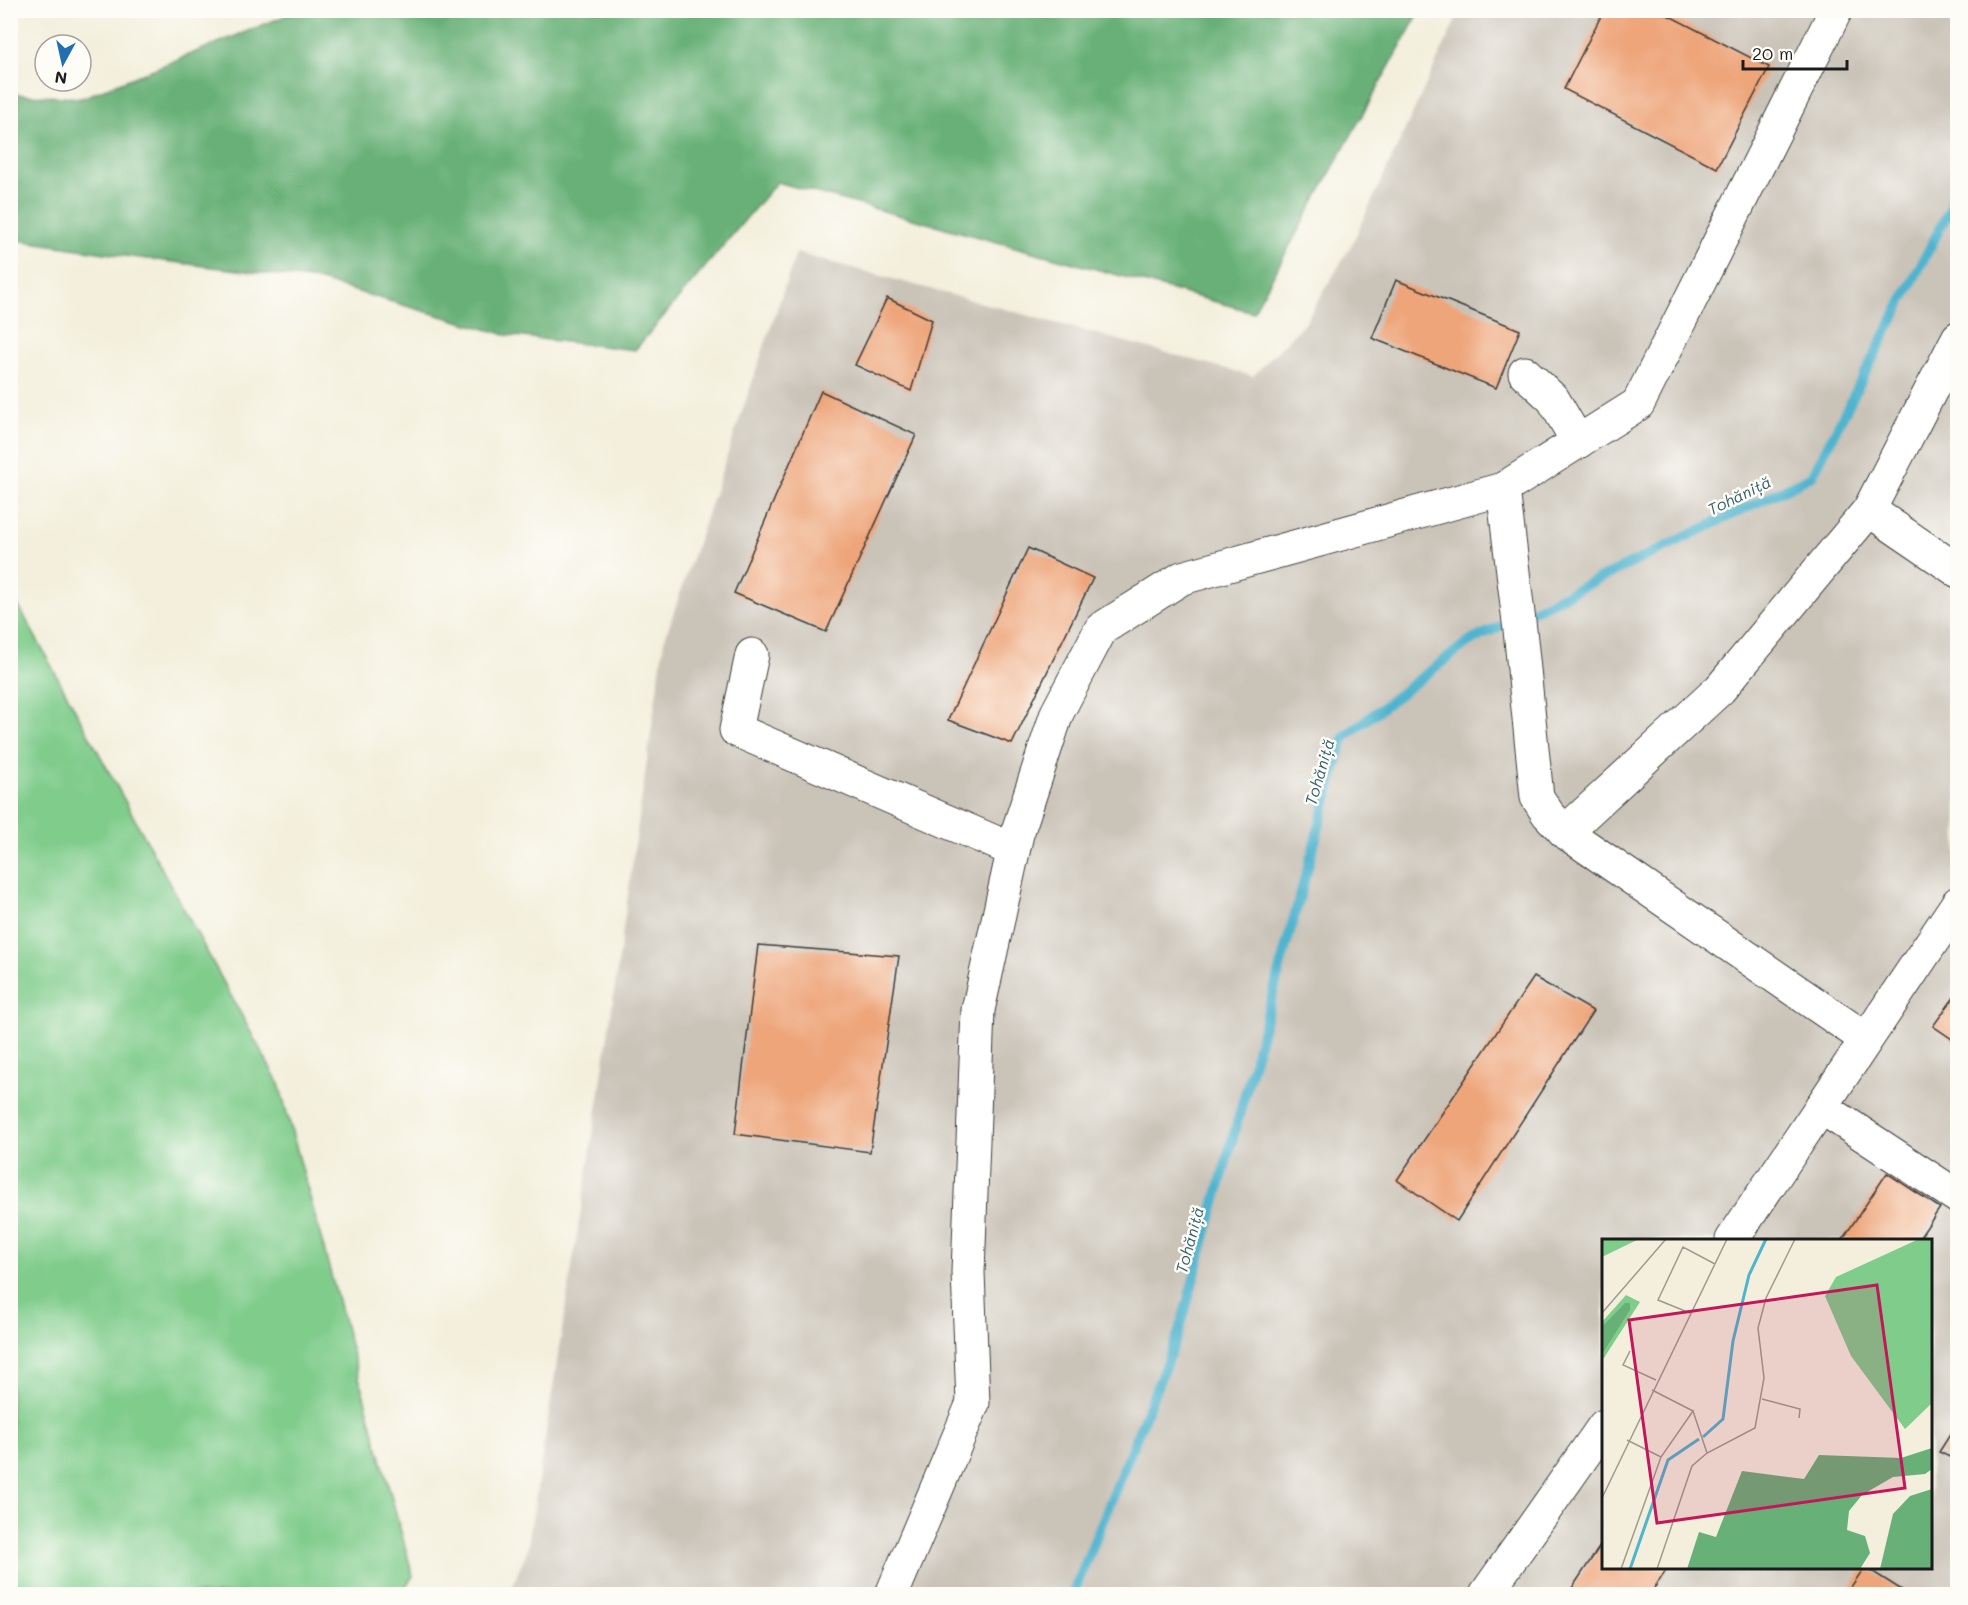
<svg xmlns="http://www.w3.org/2000/svg" width="1968" height="1605" font-family="Mali,sans-serif">
  <style>
    .industrial { fill: #cac3b8; fill-rule: evenodd }
    .green { fill: #7fcc8b; stroke: #4e7454; stroke-width: 1.5 }
    .forest { fill: #67b077; stroke: #42664a; stroke-width: 1.5 }
    .lines { fill: none; stroke-linecap: round; stroke-linejoin: round }
    .stream { stroke: #4fb4ce; stroke-width: 10 }
    .building { fill: #eea57a }
    .minor-casing { stroke: #3c3c39; stroke-width: 35 }
    .minor { stroke: #fff; stroke-width: 33 }
    .labels { text-anchor: middle; dominant-baseline: central; stroke-width: 5; stroke-linejoin: round; paint-order: stroke }
    .water-label { font-size: 16px; font-style: italic; fill: #33606c; stroke: #fdfcf7 }
    .inset-river { fill: none; stroke: #4fb4ce; stroke-width: 3 }
    .inset-road { fill: none; stroke: #9d9b8f; stroke-width: 1.5 }
    .view { fill: #c2185b; fill-opacity: 0.15; stroke: #c2185b; stroke-width: 3 }
    .inset-edge { fill: none; stroke: #1c1c1c; stroke-width: 3 }
  </style>
  <rect width="100%" height="100%" fill="#fdfcf7"/>
  <filter id="ink" filterUnits="userSpaceOnUse"><feTurbulence type="fractalNoise" baseFrequency=".0167" numOctaves="2"/><feDisplacementMap in="SourceGraphic" scale="12" xChannelSelector="R" yChannelSelector="G"/><feConvolveMatrix kernelMatrix="1 2 1 2 8 2 1 2 1" color-interpolation-filters="sRGB"/></filter>
  <filter id="wash" filterUnits="userSpaceOnUse"><feTurbulence type="fractalNoise" baseFrequency=".008" numOctaves="4" result="noise"/><feDisplacementMap in="SourceGraphic" scale="24" xChannelSelector="R" yChannelSelector="G"/><feGaussianBlur stdDeviation="1.35" result="paint"/><feColorMatrix in="noise" values="0 0 0 0 0 0 0 0 0 0 0 0 0 0 0 0 0 1.4 0 .05"/><feComposite in="paint" operator="in"/></filter>
  <g filter="url(#wash)">
    <rect width="100%" height="100%" fill="#f3efdc"/>
    <path class="industrial" d="M1460 11H1957V1594H509L527 1551 601 1084 664 641 796 253 1253 376 1304 324 1352 244ZM1604 1240H1930V1568H1604Z"/>
    <path class="green" d="M10 590 279 1084 413 1576 400 1594H11Z"/>
    <path class="forest" d="M297 11V10L1420 11 1253 312 777 182 635 350 506 335 317 280 132 257 11 239V94L82 98Z"/>
    <g class="lines">
      <path class="stream" d="M1073 1594 1179 1332 1344 737 1468 642 1812 476 1958 193"/>
    </g>
    <g id="blocks">
      <g class="building">
        <path d="M1604 10H1658L1769 67 1717 168 1564 89Z"/>
        <path d="M1396 280 1520 330 1496 388 1372 338Z"/>
        <path d="M887 298 932 320 911 391 855 365Z"/>
        <path d="M821 391 916 435 826 632 734 593Z"/>
        <path d="M1028 548 1093 578 1012 744 948 720Z"/>
        <path d="M758 945 899 956 870 1152 735 1134Z"/>
        <path d="M1534 977 1593 1011 1457 1221 1397 1180Z"/>
        <path d="M1958 992V1043L1933 1026Z"/>
        <path d="M1887 1173 1940 1208 1918 1240H1842Z"/>
        <path d="M1958 1422V1461L1939 1452Z"/>
        <path d="M1604 1540V1568H1668L1650 1594H1568Z"/>
        <path d="M1864 1568H1867L1905 1592 1903 1594H1846Z"/>
      </g>
    </g>
  </g>
  <g filter="url(#ink)">
    <use href="#blocks" fill-opacity="0" stroke="#3c3c39" stroke-width="1.5"/>
    <g class="lines">
      <g class="minor-casing">
        <g id="minor">
          <path d="M1525 373 1553 399 1578 442"/>
          <path d="M1503 489 1520 630 1537 797 1548 814 1565 832 1720 689 1869 510 1958 338"/>
          <path d="M1869 510 1958 571"/>
          <path d="M752 655 736 730 1013 850"/>
          <path d="M1565 832 1866 1039"/>
          <path d="M1821 1107 1958 1197"/>
          <path d="M1732 1240 1958 903"/>
          <path d="M892 1594 973 1403 968 1272 978 1010 1017 834 1057 713 1101 629 1182 578 1503 489 1638 404 1836 10"/>
          <path d="M1486 1594 1604 1426"/>
        </g>
      </g>
      <use href="#minor" class="minor"/>
    </g>
  </g>
  <g class="labels">
    <g class="water-label">
      <text transform="translate(1739 495) rotate(-26)">Tohăniță</text>
      <text transform="translate(1319 772) rotate(-74)">Tohăniță</text>
      <text transform="translate(1189 1240) rotate(-75)">Tohăniță</text>
    </g>
  </g>
  <g transform="translate(1602 1239)">
    <rect width="330" height="330" fill="#f3efdc"/>
    <path d="M0 0H37L0 18ZM317 0H330V164L303 190 249 117 223 57 234 38ZM24 56 38 63 0 122V83Z" fill="#7fcc8b"/>
    <path d="M23 64H28V71L0 115V88ZM330 209V230L323 235 291 238 260 256 247 272 245 291 263 297 268 314 258 330H85L97 293 114 298 140 232 202 240 217 216 299 219ZM330 250V330H278L291 275 308 257Z" fill="#67b077"/>
    <path class="inset-river" d="M101 198 121 180 131 102 147 36 164 0M28 330 66 221 97 200"/>
    <path class="inset-road" d="M0 74 64 0M88 74 56 61 81 8 113 25M28 112 21 126 54 141M50 151 91 172M160 160 198 170 197 179M25 201 59 218M0 259 125 0M19 330 59 218 91 172 105 214M55 330 90 227 105 214 153 189 162 139 156 89 164 59 193 0"/>
    <path class="view" d="M275 46 303 249 55 284 27 81Z"/>
    <rect width="330" height="330" class="inset-edge"/>
  </g>
  <rect width="1968" height="1605" fill="none" stroke="#fdfcf7" stroke-width="36"/>
  <g transform="translate(63 63) rotate(188)"><circle r="28" fill="#fdfcf7" stroke="#a3a29f" stroke-width="1.5"/>
  <path d="M0-4.5L10 22L0 15L-10 22Z" fill="#1f6fb2"/>
  <text y="-9" font-size="16" font-weight="bold" text-anchor="middle" fill="#1c1c1c">N</text>
  </g>
  <path d="M1743 60v9h104v-9" fill="none" stroke="#1c1c1c" stroke-width="3"/>
  <text x="1752" y="60" font-size="18" fill="#1c1c1c" stroke="#fdfcf7" stroke-width="4.5" paint-order="stroke">20 m</text>
</svg>
